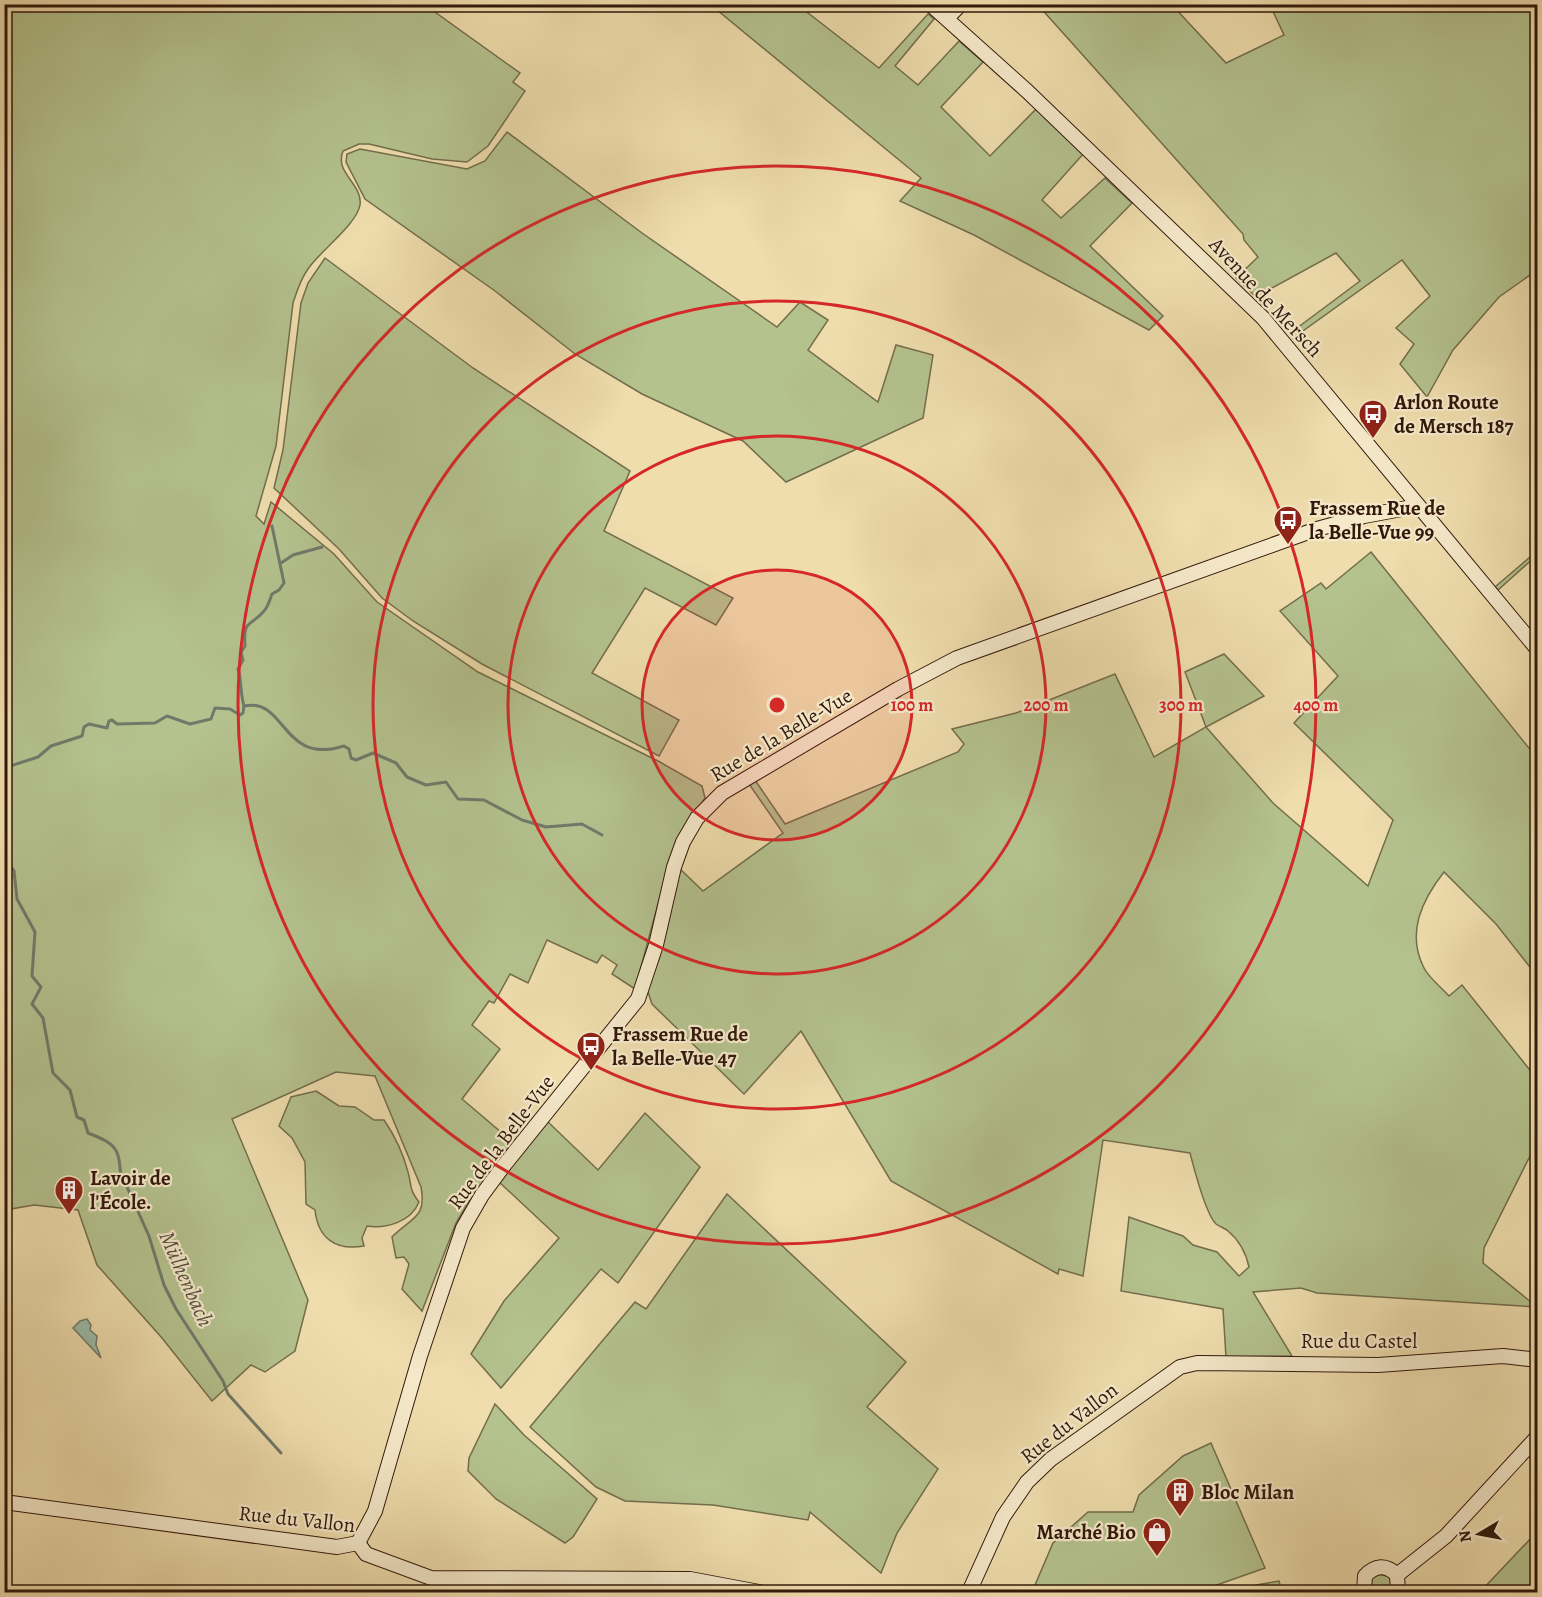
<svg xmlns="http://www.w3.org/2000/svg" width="1542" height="1597" font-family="Alegreya,serif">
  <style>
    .green { fill: #b4c28e; stroke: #736d4c; stroke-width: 1.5 }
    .water { fill: #9abca9; stroke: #707a6a; stroke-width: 1.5 }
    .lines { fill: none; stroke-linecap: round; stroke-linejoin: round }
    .stream { stroke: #707a6a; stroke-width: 3 }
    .secondary-casing { stroke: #32180b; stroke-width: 16 }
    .secondary { stroke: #f5e9ca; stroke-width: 14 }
    .ring { fill: none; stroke: #d62828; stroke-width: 3 }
    .labels { text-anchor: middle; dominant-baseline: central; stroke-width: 4.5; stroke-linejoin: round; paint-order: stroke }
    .street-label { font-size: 21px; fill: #32180b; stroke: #f5e9ca }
    .poi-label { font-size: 21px; font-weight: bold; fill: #32180b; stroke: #f5e9ca; text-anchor: start }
    .water-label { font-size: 22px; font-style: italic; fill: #565142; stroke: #f5e9ca }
    .centre { fill: #d62828; stroke: #f5e9ca; stroke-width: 3 }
    .ring-label { font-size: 18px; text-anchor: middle; font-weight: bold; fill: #d62828; stroke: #f5e9ca; stroke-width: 4.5; stroke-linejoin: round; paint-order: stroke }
  </style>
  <rect width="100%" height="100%" fill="#efddad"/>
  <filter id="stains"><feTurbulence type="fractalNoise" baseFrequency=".00333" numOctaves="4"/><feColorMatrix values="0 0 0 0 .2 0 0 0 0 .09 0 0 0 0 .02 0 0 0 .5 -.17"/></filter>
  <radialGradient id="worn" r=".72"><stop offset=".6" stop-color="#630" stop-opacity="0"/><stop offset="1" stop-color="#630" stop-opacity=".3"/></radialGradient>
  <g class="green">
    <path d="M1084 4 1172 5 1226 63 1284 35 1270 5H1537V270L1499 297 1453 350 1427 397 1400 364 1414 344 1396 328 1430 296 1402 260 1293 338 1289 334 1360 281 1336 253 1263 293 1254 295 1236 278 1258 257 1244 240 1243 234 1038 5 1079 7Z"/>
    <path d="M5 5H425L520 73 513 82 525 91 488 146 467 162 432 159 369 144H359L343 151C334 173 363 184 360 205 357 224 319 252 308 269 300 280 297 291 293 303L276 446 256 516 264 524 271 502 334 554 377 602 478 672 658 761 702 786 705 798 672 852 635 989 612 974 617 965 602 955 597 963 547 940 528 983 510 974 494 1003 489 1001 472 1025 500 1049 462 1099 515 1144 468 1203 456 1223 422 1311 402 1289 409 1264 404 1257 396 1258 392 1237C412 1217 427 1218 421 1187L375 1076 336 1072 232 1119 308 1300 295 1351 265 1372 251 1365 212 1401 162 1338 97 1265 78 1210 34 1205 5 1210Z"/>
    <path d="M711 5H800L803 9 879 68 928 14 934 19 895 66 918 85 959 41 983 62 941 107 990 156 1037 108 1084 153 1042 200 1061 218 1105 178 1132 203 1090 246 1163 316 1149 330 974 235 900 201 921 178Z"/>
    <path d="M507 132 642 233 777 327 800 302 828 320 808 350 878 402 896 345 933 355 923 418 786 482 743 441 642 394 575 354 495 291 365 199 346 162 347 154 360 149 467 169 485 161Z"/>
    <path d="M325 258 473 368 630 471 604 531 733 598 716 625 645 588 592 673 679 720 659 756 482 664 413 621 382 598 339 549 274 488 283 450 301 303 308 283Z"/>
    <path d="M1537 539V555L1498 590 1495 587 1537 551 1530 543Z"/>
    <path d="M1371 552 1537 758V976L1496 924 1444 872C1422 900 1406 933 1424 968 1429 978 1441 987 1449 996L1462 985 1537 1079V1154L1533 1150 1484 1248 1483 1263 1537 1307 1317 1293 1301 1288 1253 1292 1292 1356 1226 1357 1223 1309 1121 1291 1129 1217 1183 1236 1193 1245 1217 1252 1239 1276 1249 1267C1246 1253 1240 1241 1228 1231 1225 1228 1220 1227 1216 1224 1205 1213 1194 1168 1190 1153L1103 1140 1083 1276 1059 1269 1058 1274 891 1181 801 1031 744 1094 652 1004 647 989 659 959 679 868 703 891 783 833 749 784 755 780 785 824 958 752 964 744 952 729 1016 713 1115 674 1154 757 1206 727 1185 672 1224 654 1264 696 1206 727 1273 803 1368 886 1393 820 1294 723 1338 676 1280 611 1321 583 1326 589Z"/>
    <path d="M316 1091 339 1106 355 1107 374 1120H384C395 1136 403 1153 408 1172 412 1187 409 1189 419 1202 411 1222 386 1229 367 1226L362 1238 364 1246C335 1251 318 1238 315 1210L306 1204 305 1162 292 1138 279 1126 291 1097Z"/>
    <path d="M645 1113 700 1167 618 1283 601 1269 501 1388 471 1354 504 1301 559 1238 498 1181 546 1120 598 1170Z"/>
    <path d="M727 1194 906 1362 867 1407 938 1469 897 1533 881 1573 810 1512 808 1520 713 1505 625 1501 596 1487 530 1427 635 1302 646 1309Z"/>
    <path d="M495 1404 524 1435 597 1499 573 1537 565 1543 496 1499 468 1471 469 1458Z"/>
    <path d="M1211 1443 1265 1568 1197 1592H1032L1053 1543 1088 1512H1133L1139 1495 1183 1456Z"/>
    <path d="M1534 1535 1537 1539V1592H1480Z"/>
    <path d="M1378 1574 1390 1577 1393 1589 1391 1592H1372L1371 1579Z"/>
    <path d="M1279 1581 1282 1592H1216Z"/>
  </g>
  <path class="water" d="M87 1319 91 1325 90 1330 97 1336 96 1345 101 1358 73 1328 80 1321Z"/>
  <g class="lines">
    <g class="stream">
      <path d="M281 563 293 555 322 547"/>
      <path d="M244 706C240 693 242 682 238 669L243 660 241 652 245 646C243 618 251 627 264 611 268 607 270 599 272 594L279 590 284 583 272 526"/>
      <path d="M4 768 38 757 51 746 82 736 84 727 89 724 107 728 109 721 112 720 117 724 155 723 167 716 190 724 211 719 215 708 230 709 240 715 243 713 244 706C287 697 281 766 344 746L349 749 351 758 356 760 373 753 396 763 407 777 426 785 446 782 458 799 484 800 522 820 546 827 582 824 602 835"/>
      <path d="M4 858 14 871 17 899 35 932 32 976 41 987 32 1004 43 1018 53 1073 70 1090 77 1117 84 1120 88 1133C119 1145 119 1149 121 1181L127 1187 149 1236 164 1285 176 1309 223 1381 228 1394 281 1453"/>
    </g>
    <g class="secondary-casing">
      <g id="secondary">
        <path d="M930 4 1027 91 1263 318 1538 650"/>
        <path d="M947 18 961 4"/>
        <path d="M4 1502 337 1547 358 1543"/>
        <path d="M358 1543 375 1511 420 1356 463 1228 482 1195 505 1164 638 999 656 945 674 867 683 842 697 818 722 793 898 689 957 658 1317 529 1364 516 1418 506"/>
        <path d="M358 1543 366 1554 431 1578 690 1579 759 1592"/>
        <path d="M1397 1575 1446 1536 1538 1436"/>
        <path d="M969 1592 1003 1517 1027 1482 1051 1459 1180 1367 1197 1363 1378 1365 1503 1356 1538 1360"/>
        <path d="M1364 1592 1365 1576C1375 1565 1386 1564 1397 1575L1398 1592"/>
      </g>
    </g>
    <use href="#secondary" class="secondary"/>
  </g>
  <circle cx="777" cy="705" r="135" fill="#d62828" fill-opacity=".12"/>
  <g class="ring">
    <circle cx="777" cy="705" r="135"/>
    <circle cx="777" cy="705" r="269"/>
    <circle cx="777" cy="705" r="404"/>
    <circle cx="777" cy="705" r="539"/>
  </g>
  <defs>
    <g id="bus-pin" transform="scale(1.5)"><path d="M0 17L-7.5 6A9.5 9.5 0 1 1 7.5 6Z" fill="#8f2418" stroke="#f5e9ca"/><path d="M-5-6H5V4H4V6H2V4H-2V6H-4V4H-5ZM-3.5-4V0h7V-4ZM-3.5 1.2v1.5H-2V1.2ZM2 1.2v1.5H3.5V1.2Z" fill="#fff"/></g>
    <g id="building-pin" transform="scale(1.5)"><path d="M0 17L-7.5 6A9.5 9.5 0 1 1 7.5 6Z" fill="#8f2418" stroke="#f5e9ca"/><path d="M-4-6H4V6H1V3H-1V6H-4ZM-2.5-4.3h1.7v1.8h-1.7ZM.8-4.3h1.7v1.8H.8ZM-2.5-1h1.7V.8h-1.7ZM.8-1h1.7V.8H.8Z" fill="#fff"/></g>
    <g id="shop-pin" transform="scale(1.5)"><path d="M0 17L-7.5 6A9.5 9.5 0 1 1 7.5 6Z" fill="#8f2418" stroke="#f5e9ca"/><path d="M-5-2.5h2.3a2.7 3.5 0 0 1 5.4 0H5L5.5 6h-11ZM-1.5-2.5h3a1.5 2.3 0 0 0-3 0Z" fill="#fff"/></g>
  </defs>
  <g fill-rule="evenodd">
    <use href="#bus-pin" x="1373" y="414"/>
    <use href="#bus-pin" x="1288" y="520"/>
    <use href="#bus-pin" x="591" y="1046"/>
    <use href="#building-pin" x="69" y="1190"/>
    <use href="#building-pin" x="1180" y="1492"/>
    <use href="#shop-pin" x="1157" y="1532"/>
  </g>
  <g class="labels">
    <g class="street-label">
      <text transform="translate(1266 297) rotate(47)">Avenue de Mersch</text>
      <text transform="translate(781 735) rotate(-31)">Rue de la Belle-Vue</text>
      <text transform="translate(501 1142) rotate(-53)">Rue de la Belle-Vue</text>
      <text x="1359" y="1341">Rue du Castel</text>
      <text transform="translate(1069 1423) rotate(-38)">Rue du Vallon</text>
      <text transform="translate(297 1519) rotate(6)">Rue du Vallon</text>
    </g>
    <g class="poi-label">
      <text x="1394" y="402">Arlon Route<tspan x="1394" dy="24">de Mersch 187</tspan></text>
      <text x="1309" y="508">Frassem Rue de<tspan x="1309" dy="24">la Belle-Vue 99</tspan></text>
      <text x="612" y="1034">Frassem Rue de<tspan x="612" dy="24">la Belle-Vue 47</tspan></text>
      <text x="90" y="1178">Lavoir de<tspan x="90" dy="24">l'École.</tspan></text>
      <text x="1201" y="1492">Bloc Milan</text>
      <text x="1136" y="1532" text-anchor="end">Marché Bio</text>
    </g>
    <g class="water-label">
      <text transform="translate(186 1279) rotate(66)">Mülhenbach</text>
    </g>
  </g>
  <circle cx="777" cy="705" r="9" class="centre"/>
  <g class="ring-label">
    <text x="912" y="711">100 m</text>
    <text x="1046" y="711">200 m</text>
    <text x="1181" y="711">300 m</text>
    <text x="1316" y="711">400 m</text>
  </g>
  <rect width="1542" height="1597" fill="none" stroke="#efddad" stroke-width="24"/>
  <rect x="6" y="6" width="1530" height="1585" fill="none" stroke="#32180b" stroke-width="3"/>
  <rect x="12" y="12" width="1518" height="1573" fill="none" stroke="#32180b" stroke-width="1.5"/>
  <g transform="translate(1479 1534) rotate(260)" stroke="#f5e9ca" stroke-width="4.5" paint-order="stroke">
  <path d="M0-4.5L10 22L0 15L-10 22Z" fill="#32180b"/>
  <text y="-9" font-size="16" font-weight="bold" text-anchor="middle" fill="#32180b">N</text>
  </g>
  <rect width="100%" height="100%" filter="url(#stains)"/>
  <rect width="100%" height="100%" fill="url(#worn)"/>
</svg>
